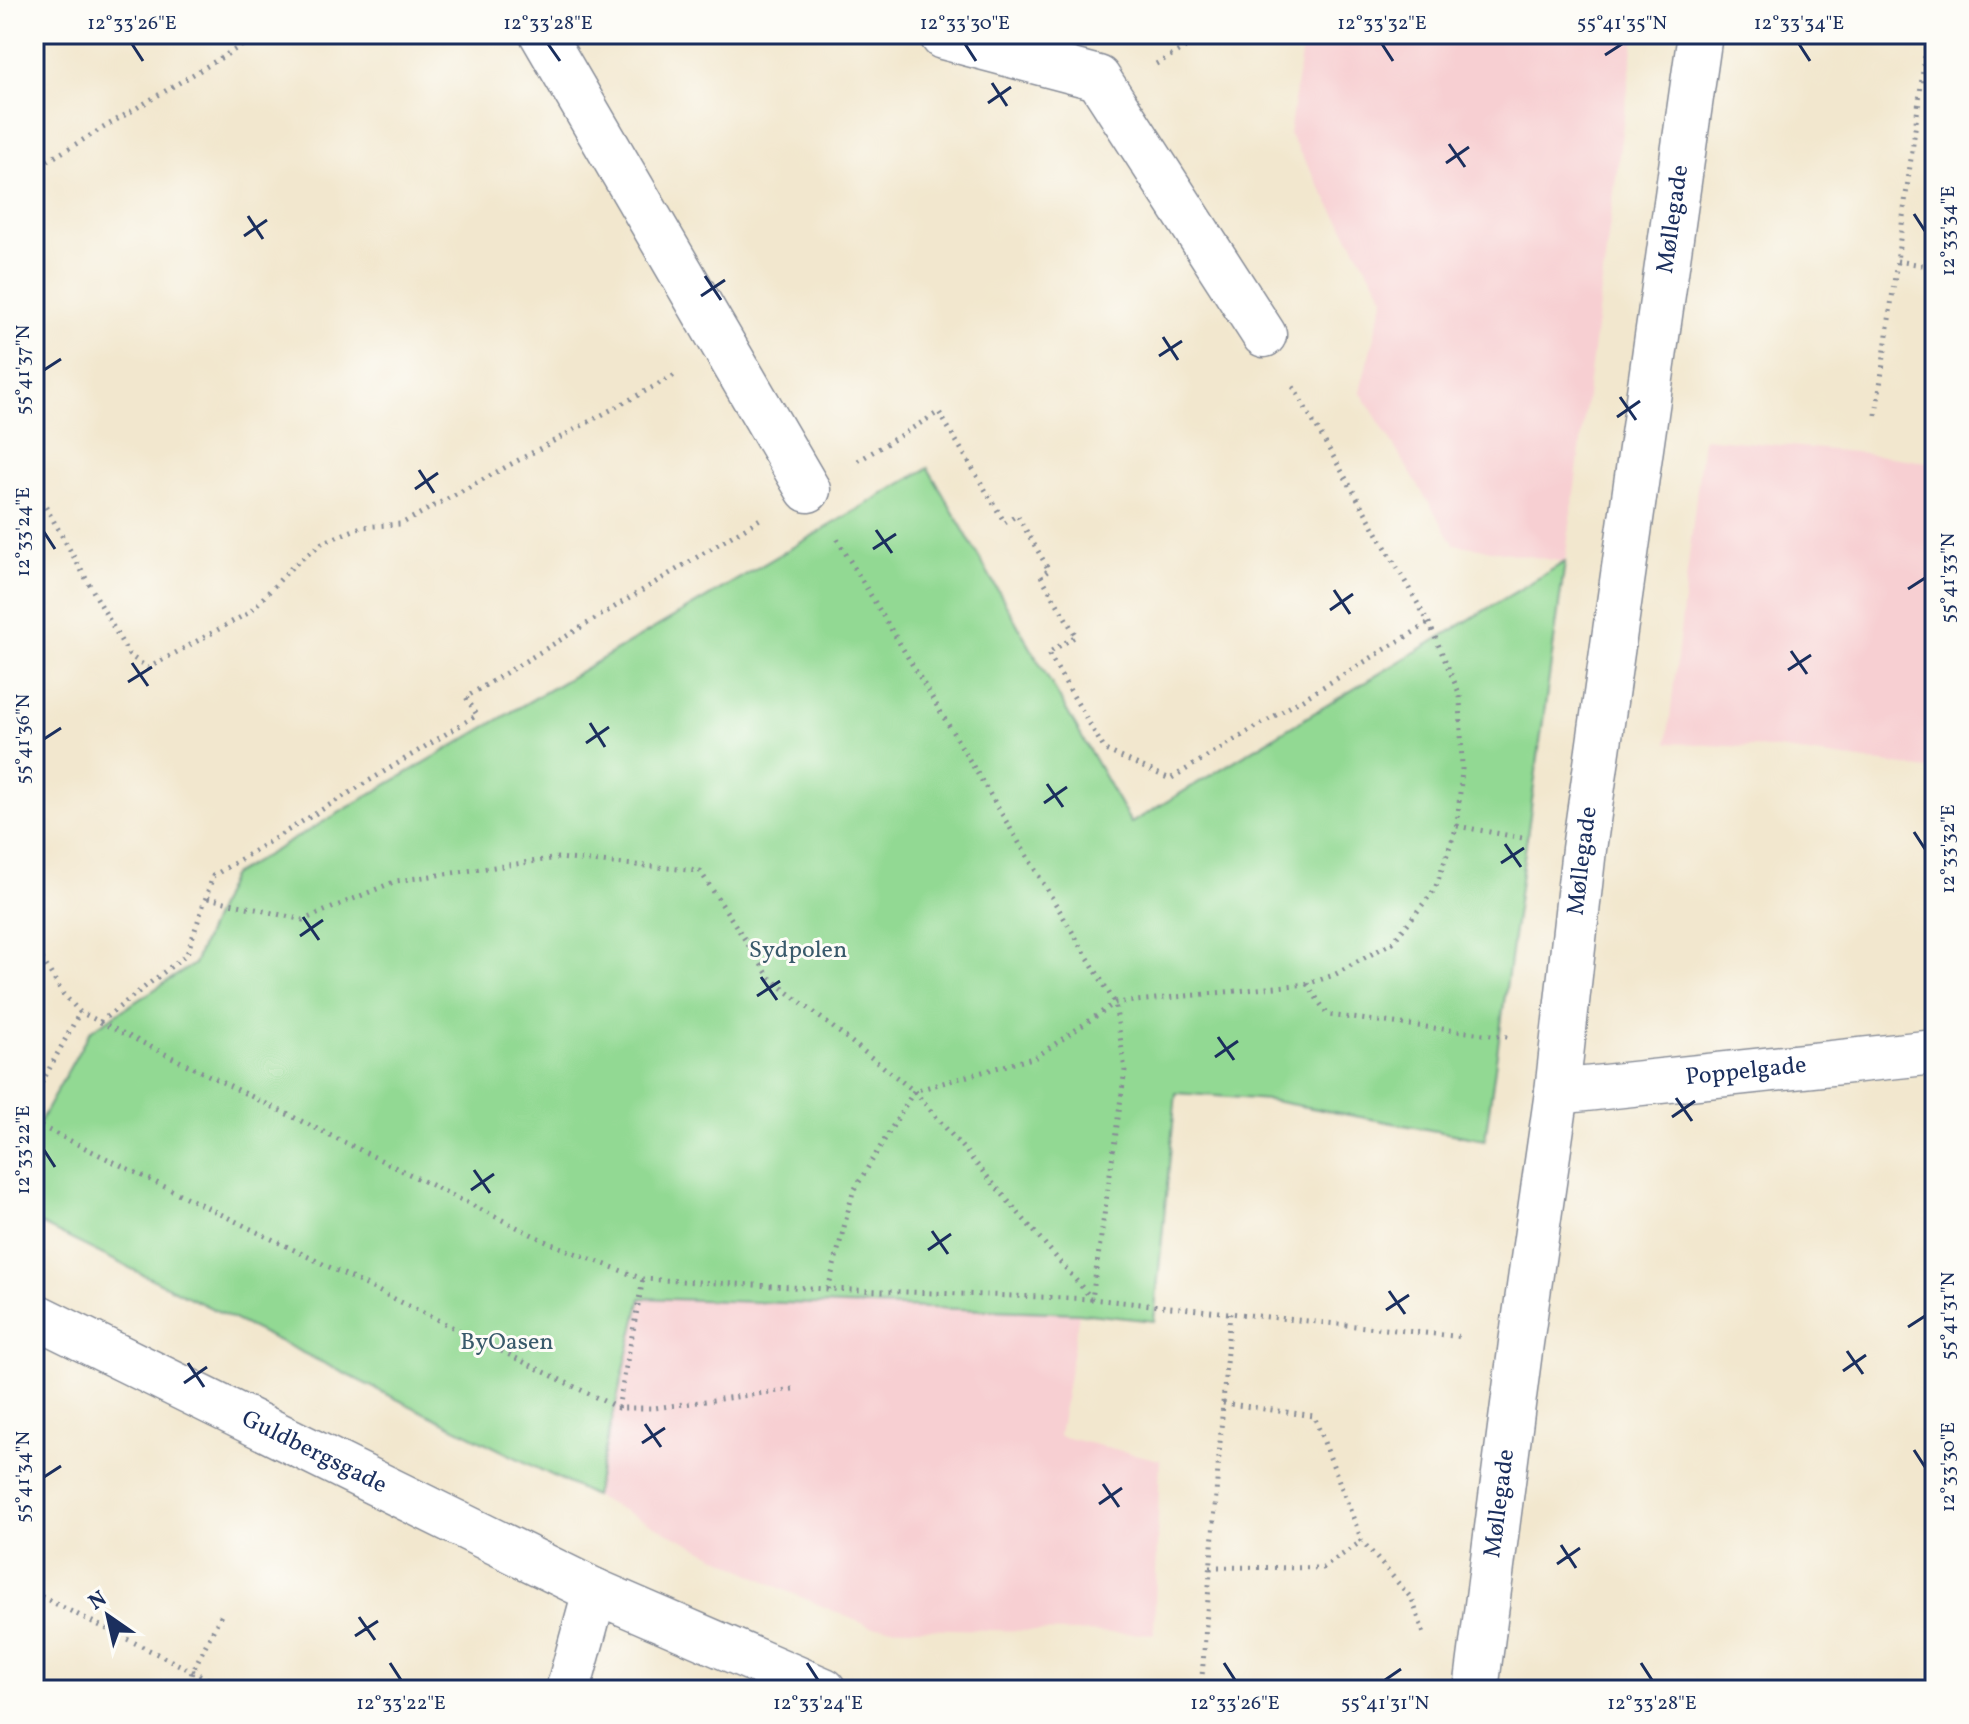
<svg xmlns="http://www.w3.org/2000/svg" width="1969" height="1724" font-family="Vollkorn,serif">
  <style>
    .built { fill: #f7cfd2 }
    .green { fill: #92d993; stroke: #568478; stroke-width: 2 }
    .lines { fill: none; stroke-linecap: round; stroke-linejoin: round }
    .minor-casing { stroke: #868b96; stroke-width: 47 }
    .path { stroke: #868b96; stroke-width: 5; stroke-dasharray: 2 6; stroke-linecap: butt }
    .minor { stroke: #fff; stroke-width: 44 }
    .ticks { fill: none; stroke: #1b2f5e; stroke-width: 3 }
    .labels { text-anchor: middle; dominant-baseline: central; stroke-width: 6; stroke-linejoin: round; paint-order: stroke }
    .street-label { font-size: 24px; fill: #1b2f5e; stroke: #fdfcf7 }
    .park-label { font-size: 24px; fill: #395a6b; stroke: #fdfcf7 }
    .neatline { fill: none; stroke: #1b2f5e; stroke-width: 3 }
    .ticks-label { font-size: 20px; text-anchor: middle; fill: #1b2f5e }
  </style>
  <rect width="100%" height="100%" fill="#fdfcf7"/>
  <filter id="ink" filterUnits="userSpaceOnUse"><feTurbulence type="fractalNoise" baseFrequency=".0125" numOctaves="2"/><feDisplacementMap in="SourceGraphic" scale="16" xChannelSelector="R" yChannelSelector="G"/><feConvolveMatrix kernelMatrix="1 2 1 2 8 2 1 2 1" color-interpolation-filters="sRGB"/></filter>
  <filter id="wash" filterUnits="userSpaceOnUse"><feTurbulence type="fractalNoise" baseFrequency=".006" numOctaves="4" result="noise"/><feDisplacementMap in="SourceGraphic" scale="32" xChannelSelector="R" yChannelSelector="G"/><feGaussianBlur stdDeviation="1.8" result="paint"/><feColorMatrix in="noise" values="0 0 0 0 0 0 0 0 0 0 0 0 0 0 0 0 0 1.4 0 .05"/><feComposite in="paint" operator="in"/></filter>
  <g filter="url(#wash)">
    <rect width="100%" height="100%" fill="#f2e7ce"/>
    <g class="built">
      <path d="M1304 34H1635L1565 562 1454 544 1360 391 1384 297 1289 134Z"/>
      <path d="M1703 438 1855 452 1935 463V770L1770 748 1667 743Z"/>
      <path d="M641 1298 1079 1313 1059 1436 1160 1460 1154 1634 871 1627 782 1589 594 1496Z"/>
    </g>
    <path class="green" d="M928 468 1131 823 1565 562 1485 1140 1268 1100 1176 1093 1154 1321 1079 1313 641 1298 594 1496 34 1221V1132L90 1031 194 964 231 876Z"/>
  </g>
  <g filter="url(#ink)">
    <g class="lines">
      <g class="minor-casing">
        <g id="minor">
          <path d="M542 34 808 490"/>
          <path d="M941 34 943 37 1098 78 1264 335"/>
          <path id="s1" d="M1557 1092 1935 1052"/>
          <path id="s2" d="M34 1315 595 1591 824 1690"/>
          <path d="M568 1690 595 1591"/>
          <path id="s3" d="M1476 1690 1521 1343 1557 1092 1584 849 1700 34"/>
        </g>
      </g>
      <g class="path">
        <path d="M1156 64 1209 34"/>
        <path d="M34 169 261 34"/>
        <path d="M1897 261 1935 267"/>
        <path d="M1876 415 1928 34"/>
        <path d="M858 461 939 412 1005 523 1017 515 1049 570 1041 576 1076 636 1048 653 1105 750 1170 779 1429 623"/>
        <path d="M34 486 129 655 148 668 250 612 292 567 322 543 361 527 401 524 675 375"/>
        <path d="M1457 826 1528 839"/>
        <path d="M208 898 303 920 396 881 558 858 700 871 770 978 914 1091 1092 1299 1464 1337"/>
        <path d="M34 945 63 994 80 1012 549 1243 643 1279 828 1289 1092 1299 1125 1070 1115 1003 837 539"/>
        <path d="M1307 984 1328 1015 1508 1037"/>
        <path d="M100 1022 187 954 213 876 477 715 466 697 760 519"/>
        <path d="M34 1097 80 1012"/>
        <path d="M34 1123 618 1408H655L793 1389"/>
        <path d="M828 1289 853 1192 914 1091 1036 1057 1115 1003 1307 984 1334 975 1393 942 1435 889 1457 826 1462 770 1460 695 1429 623 1291 383"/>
        <path d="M1223 1403 1314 1416 1362 1541 1412 1599 1424 1634"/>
        <path d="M618 1408 643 1279"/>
        <path d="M1210 1567 1323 1568 1362 1541"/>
        <path d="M34 1593 230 1690"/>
        <path d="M187 1690 192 1672 223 1611"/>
        <path d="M1201 1690 1230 1312"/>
      </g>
      <use href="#minor" class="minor"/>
    </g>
  </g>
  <path class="ticks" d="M132 44 143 61M548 44 560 61M965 44 976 61M1382 44 1393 61M1799 44 1810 61M1605 55 1622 44M992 83 1007 106M988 103 1011 87M1449 144 1465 167M1446 163 1469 147M1914 214 1925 231M248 216 263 239M244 236 267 220M705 276 721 300M701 296 725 280M1163 337 1178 360M1159 356 1182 341M44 370 61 359M1620 397 1636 420M1617 417 1640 401M419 470 434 493M415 489 438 473M876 530 892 553M44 532 55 549M873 549 896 534M1908 589 1925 578M1334 590 1350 614M1330 610 1353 594M1791 651 1807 674M132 663 148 686M1788 670 1811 655M128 682 152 667M590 723 605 747M44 739 61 728M586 743 609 727M1047 784 1063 807M1044 803 1067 787M1914 832 1925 849M1505 844 1521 867M1501 863 1524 848M303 917 319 940M300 936 323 920M761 977 777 1000M757 996 780 981M1218 1037 1234 1060M1215 1057 1238 1041M1676 1098 1692 1121M1672 1117 1695 1101M44 1150 55 1167M474 1170 490 1193M471 1190 494 1174M932 1231 948 1254M928 1250 951 1234M1389 1291 1405 1314M1386 1310 1409 1295M1908 1327 1925 1316M1847 1351 1863 1374M188 1363 204 1387M1843 1371 1866 1355M184 1383 207 1367M645 1424 661 1447M642 1443 665 1428M1914 1450 1925 1467M44 1477 61 1466M1103 1484 1119 1507M1099 1504 1122 1488M1561 1545 1576 1568M1557 1564 1580 1548M359 1617 375 1640M355 1636 378 1621M390 1663 401 1680M807 1663 818 1680M1224 1663 1235 1680M1641 1663 1652 1680M1385 1680 1401 1669"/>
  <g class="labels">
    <g class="street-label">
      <text stroke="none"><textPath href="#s3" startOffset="1484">Møllegade</textPath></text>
      <text stroke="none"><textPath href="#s3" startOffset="836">Møllegade</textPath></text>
      <text stroke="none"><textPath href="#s1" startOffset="190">Poppelgade</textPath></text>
      <text stroke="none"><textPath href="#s2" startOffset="312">Guldbergsgade</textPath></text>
      <text stroke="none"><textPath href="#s3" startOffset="188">Møllegade</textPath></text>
    </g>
    <g class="park-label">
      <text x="798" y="951">Sydpolen</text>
      <text x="507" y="1343">ByOasen</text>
    </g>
  </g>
  <rect width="1969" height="1724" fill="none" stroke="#fdfcf7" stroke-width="88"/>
  <g transform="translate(108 1616) rotate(326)" stroke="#fdfcf7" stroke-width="6" paint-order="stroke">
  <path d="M0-6L14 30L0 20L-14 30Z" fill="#1b2f5e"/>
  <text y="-12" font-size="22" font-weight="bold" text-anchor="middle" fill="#1b2f5e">N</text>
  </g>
  <rect x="44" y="44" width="1881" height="1636" class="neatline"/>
  <g class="ticks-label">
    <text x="132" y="29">12°33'26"E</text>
    <text x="548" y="29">12°33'28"E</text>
    <text x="965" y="29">12°33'30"E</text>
    <text x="1382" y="29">12°33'32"E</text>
    <text x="1622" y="29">55°41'35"N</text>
    <text x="1799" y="29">12°33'34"E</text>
    <text transform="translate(1947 231) rotate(-90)" y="7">12°33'34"E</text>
    <text transform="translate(22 370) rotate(-90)" y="7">55°41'37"N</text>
    <text transform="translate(22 532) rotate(-90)" y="7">12°33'24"E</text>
    <text transform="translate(1947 578) rotate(-90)" y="7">55°41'33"N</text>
    <text transform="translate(22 739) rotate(-90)" y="7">55°41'36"N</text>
    <text transform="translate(1947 849) rotate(-90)" y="7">12°33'32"E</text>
    <text transform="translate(22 1150) rotate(-90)" y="7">12°33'22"E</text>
    <text transform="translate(1947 1316) rotate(-90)" y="7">55°41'31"N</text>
    <text transform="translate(1947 1467) rotate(-90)" y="7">12°33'30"E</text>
    <text transform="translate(22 1477) rotate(-90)" y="7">55°41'34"N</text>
    <text x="401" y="1709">12°33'22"E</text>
    <text x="818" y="1709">12°33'24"E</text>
    <text x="1235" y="1709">12°33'26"E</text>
    <text x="1385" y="1709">55°41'31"N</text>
    <text x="1652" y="1709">12°33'28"E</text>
  </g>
</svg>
